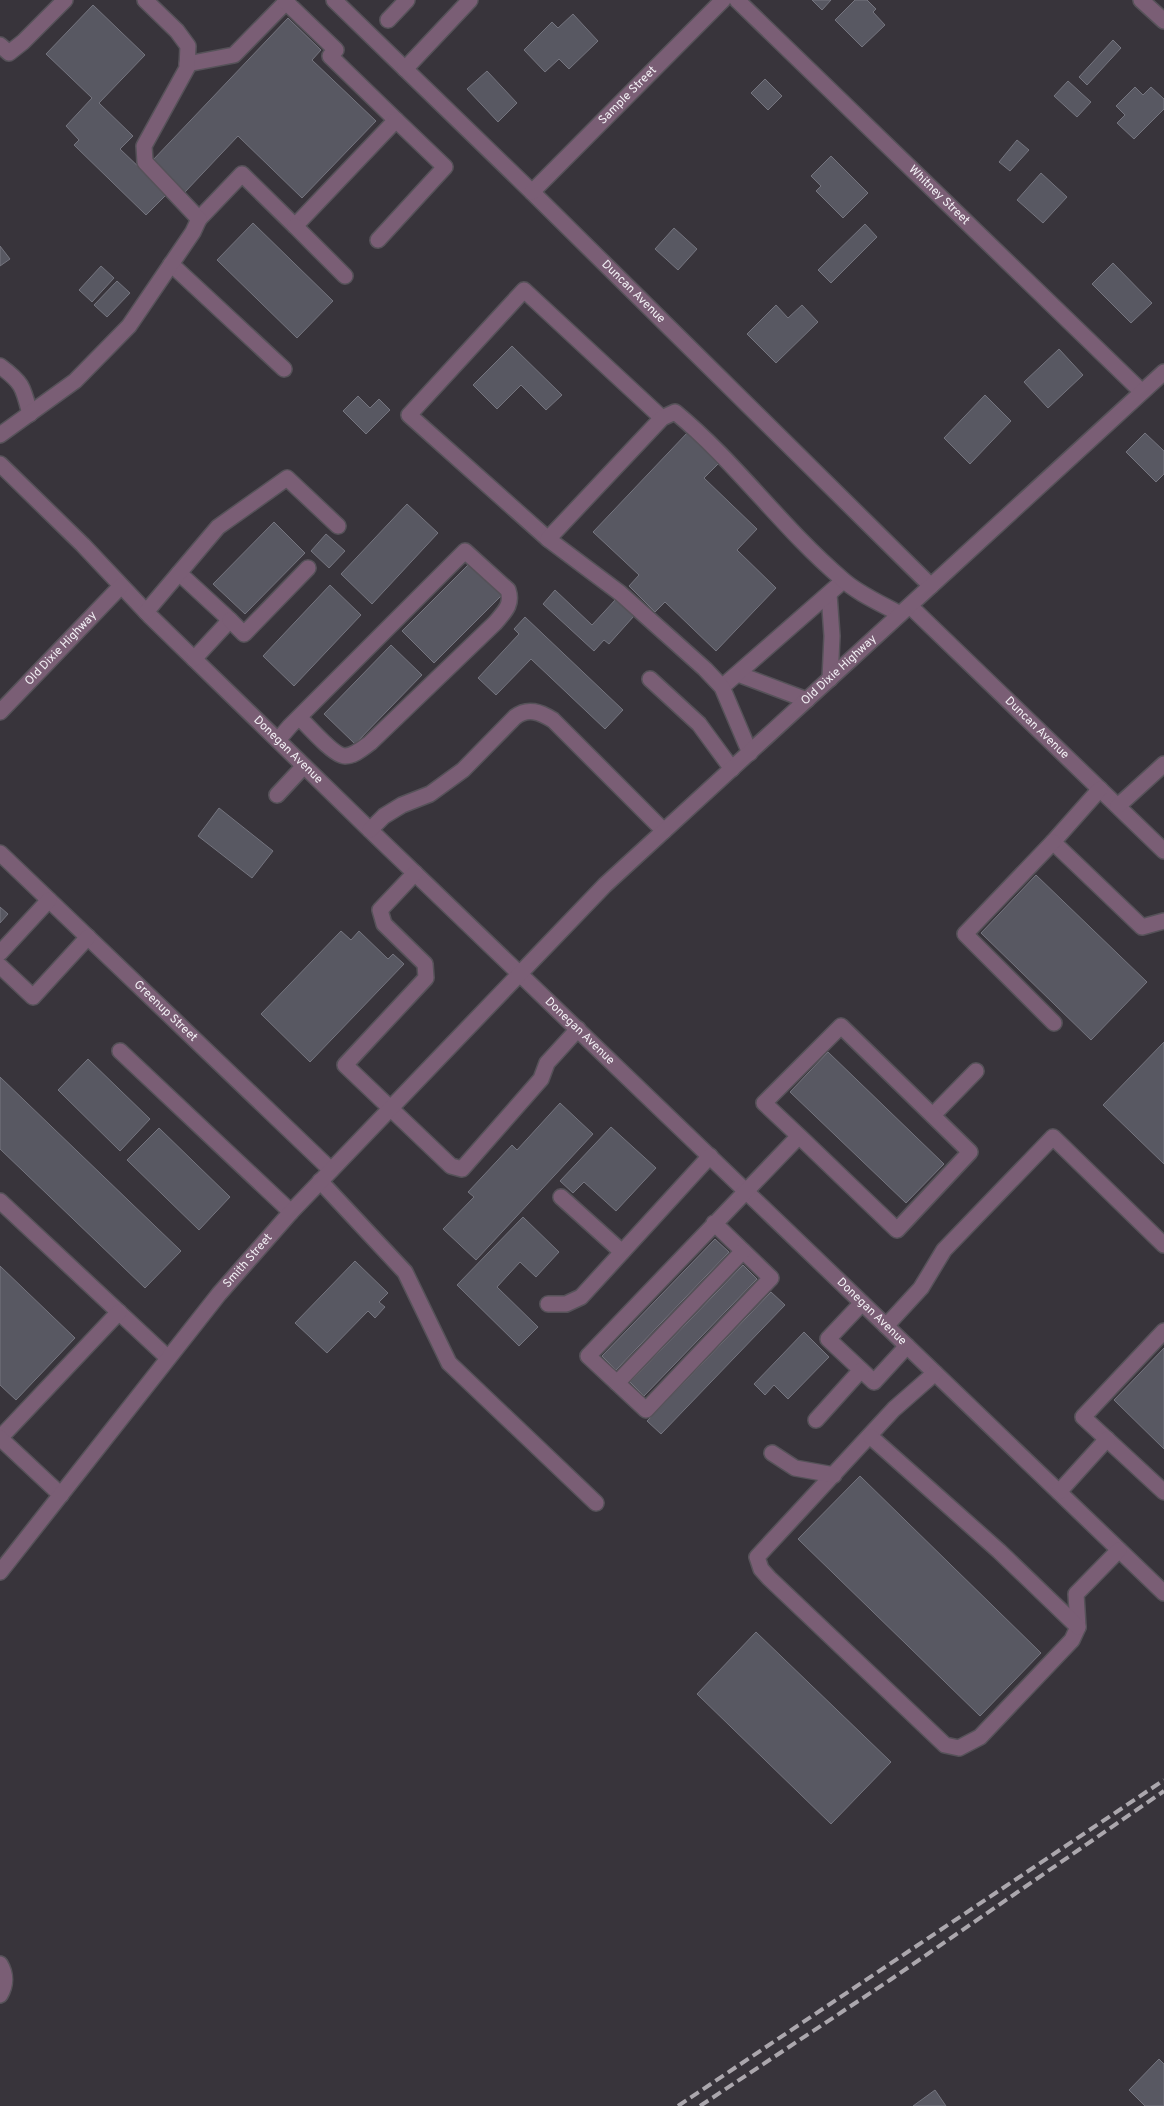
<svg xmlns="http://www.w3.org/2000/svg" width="1164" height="2106" font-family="Overpass,sans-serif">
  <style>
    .building { fill: #585862; stroke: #75757f }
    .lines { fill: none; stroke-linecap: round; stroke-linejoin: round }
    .minor-casing { stroke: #565259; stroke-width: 18 }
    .minor { stroke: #7a5e75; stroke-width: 15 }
    .rail { stroke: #aba7ad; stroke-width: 4; stroke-dasharray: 10 5; stroke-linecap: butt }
    .labels { text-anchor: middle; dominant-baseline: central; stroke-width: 4.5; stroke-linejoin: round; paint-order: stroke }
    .street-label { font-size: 12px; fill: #f2eff4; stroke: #2d2a31 }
  </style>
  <rect width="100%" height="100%" fill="#38343b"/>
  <g class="building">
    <path d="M812 0H831L822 10Z"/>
    <path d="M855 0H867L876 9 873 12 885 25 862 47 835 20Z"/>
    <path d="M93 5 145 55 99 103 133 136 120 149 167 194 146 215 74 145 79 140 66 126 92 98 46 54Z"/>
    <path d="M573 14 598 41 569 69 559 59 545 72 524 50 552 22 558 28Z"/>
    <path d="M288 18 321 50 312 60 376 121 302 198 238 136 185 192 152 161Z"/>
    <path d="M1113 40 1121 48 1087 85 1079 77Z"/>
    <path d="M487 71 517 103 498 122 467 89Z"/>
    <path d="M765 79 782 96 768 110 751 93Z"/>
    <path d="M1068 81 1091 102 1077 117 1054 96Z"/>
    <path d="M1135 87 1143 95 1151 87 1164 99V109L1134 139 1117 123 1125 115 1116 106Z"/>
    <path d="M1017 140 1029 150 1010 171 999 162Z"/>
    <path d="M831 156 868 193 843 218 816 191 821 186 811 176Z"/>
    <path d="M1041 173 1067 197 1043 223 1017 200Z"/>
    <path d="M253 223 333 301 297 338 217 260Z"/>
    <path d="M865 224 877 237 831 283 818 270Z"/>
    <path d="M674 228 697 249 678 270 655 249Z"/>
    <path d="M0 246 10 259 0 266Z"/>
    <path d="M1113 263 1152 303 1131 323 1092 284Z"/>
    <path d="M101 266 114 278 92 302 79 290Z"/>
    <path d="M117 281 130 293 107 317 94 305Z"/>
    <path d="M776 305 788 318 802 305 818 322 776 363 747 334Z"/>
    <path d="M512 346 562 395 546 410 521 385 497 409 473 385Z"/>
    <path d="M1059 349 1083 375 1048 408 1024 382Z"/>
    <path d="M985 395 1011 421 970 464 944 438Z"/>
    <path d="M358 396 370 408 379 399 390 410 366 434 343 411Z"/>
    <path d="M688 432 720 462 704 478 757 529 737 550 776 588 716 651 665 602 655 612 629 586 639 575 593 532Z"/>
    <path d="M1145 433 1164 451V474L1156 482 1126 452Z"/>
    <path d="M407 504 438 533 372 604 341 574Z"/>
    <path d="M274 522 305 553 245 614 213 584Z"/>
    <path d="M326 534 345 551 329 568 311 551Z"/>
    <path d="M470 563 502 595 434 663 402 631Z"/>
    <path d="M330 585 361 615 294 686 263 656Z"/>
    <path d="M555 590 592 625 616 599 634 616 609 644 604 640 594 651 543 604Z"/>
    <path d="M525 617 623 710 605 729 531 659 496 695 478 678 519 634 514 629Z"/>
    <path d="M391 645 422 675 355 744 324 714Z"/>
    <path d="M219 808 273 851 252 878 198 836Z"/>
    <path d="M1036 875 1147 982 1091 1040 981 933Z"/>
    <path d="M0 907 8 914 0 923Z"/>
    <path d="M341 931 351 940 359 931 388 959 393 954 404 964 310 1062 261 1014Z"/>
    <path d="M1164 1042V1164L1103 1105Z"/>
    <path d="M828 1052 944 1164 906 1203 790 1092Z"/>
    <path d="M88 1059 150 1119 120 1151 58 1090Z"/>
    <path d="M0 1077 181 1251 145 1288 0 1149Z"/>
    <path d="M560 1103 593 1134 476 1260 443 1229 474 1197 468 1192 512 1145 517 1150Z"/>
    <path d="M611 1127 656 1168 616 1211 584 1182 573 1193 560 1181Z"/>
    <path d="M159 1128 230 1197 199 1230 127 1160Z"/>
    <path d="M523 1217 559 1252 536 1277 520 1262 497 1287 538 1327 519 1346 457 1285Z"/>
    <path d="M715 1239 729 1252 616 1370 602 1356Z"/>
    <path d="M355 1261 388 1293 379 1302 385 1307 375 1318 368 1311 327 1353 295 1323Z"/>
    <path d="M743 1265 757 1279 644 1396 630 1382Z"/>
    <path d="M0 1266 75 1338 16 1400 0 1385Z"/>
    <path d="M771 1292 785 1305 661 1434 647 1421Z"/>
    <path d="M804 1332 829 1357 788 1399 774 1385 765 1395 754 1384Z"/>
    <path d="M1164 1348V1449L1114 1400Z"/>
    <path d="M860 1476 1041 1653 980 1716 798 1539Z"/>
    <path d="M756 1632 891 1762 831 1824 697 1694Z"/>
    <path d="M1159 2059 1164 2064V2106H1145L1129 2090Z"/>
    <path d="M935 2090 946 2106H913Z"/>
  </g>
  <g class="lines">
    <g class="minor-casing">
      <g id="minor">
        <path id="s1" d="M334 0 532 192 931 586"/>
        <path id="s2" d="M737 0 1141 391"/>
        <path d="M1141 0 1164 21"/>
        <path d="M388 20 407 0"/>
        <path d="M0 45 9 53 23 42 65 0"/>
        <path d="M187 64 234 55 286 2"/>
        <path d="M405 69 470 0"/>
        <path id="s3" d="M532 192 723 0"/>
        <path d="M199 219 242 174 295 226 396 120 330 56 336 50 286 2 288 0"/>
        <path d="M295 226 345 276"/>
        <path d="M378 240 445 167 396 120"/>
        <path d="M171 264 284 369"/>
        <path d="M0 366C23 383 23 387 30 414"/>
        <path d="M0 435 75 381 129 326 193 232 199 219 145 162 144 146 187 68 188 46 177 31 145 0"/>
        <path id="s4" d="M0 464 83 545 150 616 370 830 1164 1593"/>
        <path d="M548 539 409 415 524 290 662 418"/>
        <path d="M179 573 230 620 194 659"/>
        <path d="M829 594 832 636 830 679"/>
        <path id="s5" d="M910 606 1164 851"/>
        <path d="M146 612 218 527 287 478 338 526"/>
        <path d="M230 620 244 634 308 568"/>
        <path d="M738 674 807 700"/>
        <path d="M650 679 699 724 732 769"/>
        <path d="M722 687 843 581"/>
        <path id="s6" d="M0 712 121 586"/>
        <path d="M278 740 290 726 465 551 508 590C513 605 504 612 495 623L370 743C363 748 354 756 345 756 334 756 308 726 299 717"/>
        <path d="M750 753 722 687 705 669 620 593 548 539 662 418 675 412C736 462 782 528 842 579 857 593 882 604 900 614"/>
        <path d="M1100 789 1053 842 1142 927 1164 921"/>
        <path d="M277 795 304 766"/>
        <path d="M1118 806 1164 764"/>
        <path d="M370 830 384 816 402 805 430 794 463 770 515 717C528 707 540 712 553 720L664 831"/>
        <path d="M1053 842 965 934 1054 1023"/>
        <path id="s7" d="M0 853 331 1170"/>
        <path d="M415 873 380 910 384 924 425 964 426 978 345 1065 451 1166 462 1169 541 1079 547 1063 578 1029"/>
        <path d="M0 953 49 900"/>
        <path d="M0 966 33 997 88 937"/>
        <path d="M120 1051 291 1212"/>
        <path d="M933 1115 976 1071"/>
        <path d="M320 1181 405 1272 449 1363 596 1503"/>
        <path d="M561 1197 622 1252"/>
        <path d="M0 1201 168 1358"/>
        <path d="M714 1223 771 1278 646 1410 588 1356 799 1136 764 1103 841 1026 970 1152 897 1230 799 1136"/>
        <path d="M862 1303 828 1339 874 1382 907 1346"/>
        <path d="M548 1304H566L581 1297 710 1156"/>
        <path d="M886 1326 921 1288 944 1250 1053 1137 1164 1245"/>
        <path d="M1164 1331 1083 1417 1164 1492"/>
        <path d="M935 1373 894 1409 757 1557 761 1569 769 1578 945 1745 959 1748 980 1737 1072 1640 1078 1627 1076 1594 1119 1550"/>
        <path d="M617 1383 743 1251"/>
        <path d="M816 1420 861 1370"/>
        <path d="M871 1437 999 1551 1078 1627"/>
        <path d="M0 1438 119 1312"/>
        <path d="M0 1438 61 1495"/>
        <path d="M772 1453 795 1468 834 1475"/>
        <path d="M1059 1492 1107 1439"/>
        <path id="s8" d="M0 1572 219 1294 291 1212 605 885 1164 372"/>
        <path d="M0 1964C6 1974 6 1985 0 1995"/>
      </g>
    </g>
    <use href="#minor" class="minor"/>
    <g class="rail">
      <path d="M678 2106 1164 1780"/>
      <path d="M700 2106 890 1980 1164 1791"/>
    </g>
  </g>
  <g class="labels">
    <g class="street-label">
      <text stroke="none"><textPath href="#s3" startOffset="136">Sample Street</textPath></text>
      <text stroke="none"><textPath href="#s2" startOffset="281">Whitney Street</textPath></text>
      <text stroke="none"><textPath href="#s1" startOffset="418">Duncan Avenue</textPath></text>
      <text stroke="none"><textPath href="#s6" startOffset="88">Old Dixie Highway</textPath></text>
      <text stroke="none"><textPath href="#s8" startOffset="1234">Old Dixie Highway</textPath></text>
      <text stroke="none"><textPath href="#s5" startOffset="176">Duncan Avenue</textPath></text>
      <text stroke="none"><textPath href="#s4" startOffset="406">Donegan Avenue</textPath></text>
      <text stroke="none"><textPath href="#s7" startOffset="229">Greenup Street</textPath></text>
      <text stroke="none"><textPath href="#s4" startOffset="811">Donegan Avenue</textPath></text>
      <text stroke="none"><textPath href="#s8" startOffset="398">Smith Street</textPath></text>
      <text stroke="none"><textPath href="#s4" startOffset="1216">Donegan Avenue</textPath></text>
    </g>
  </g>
</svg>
